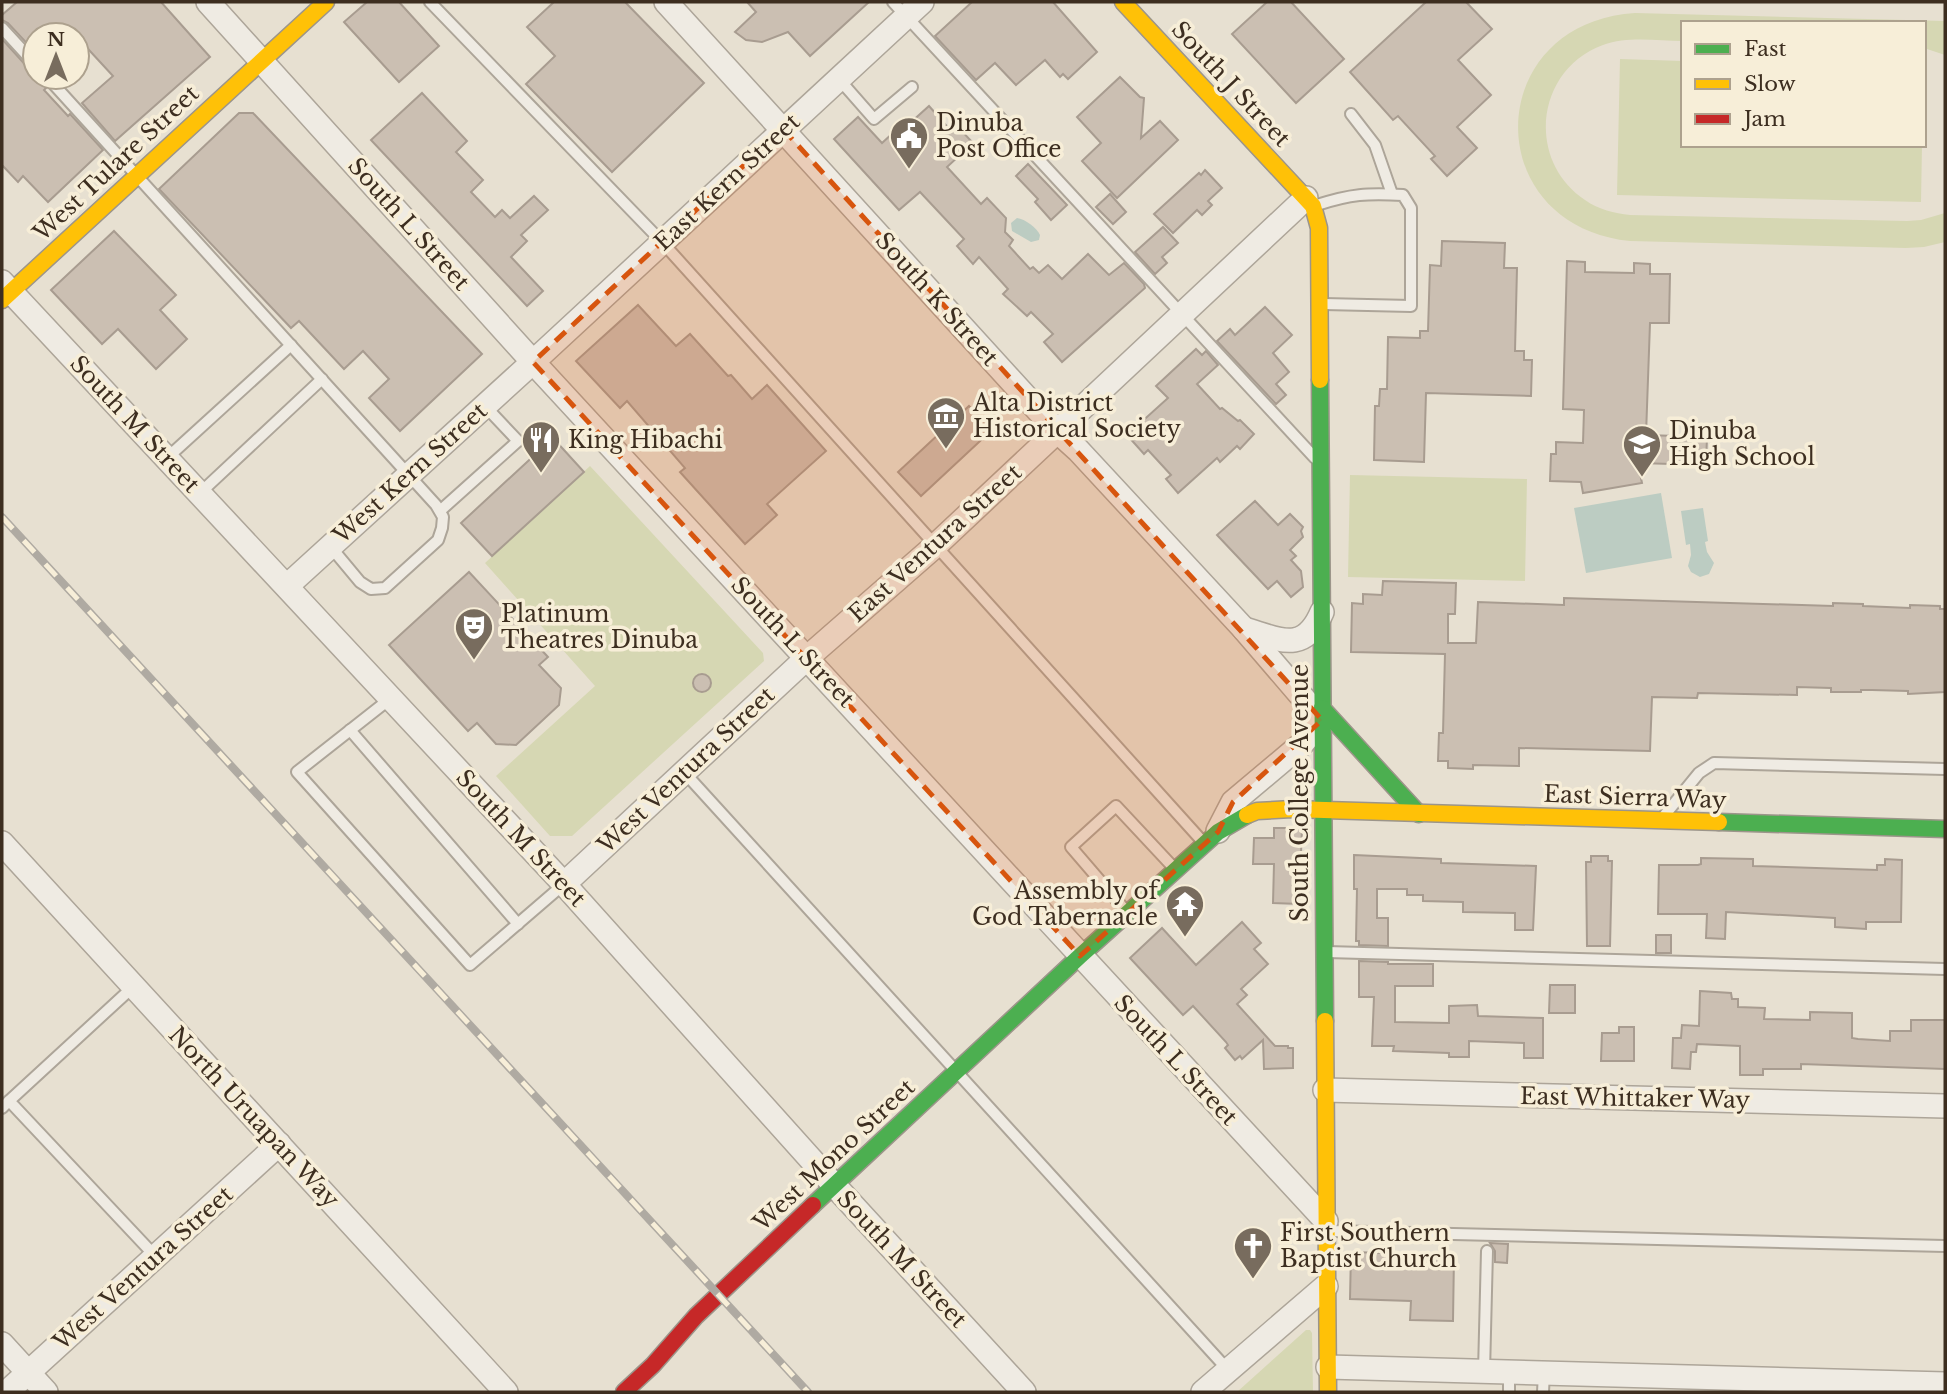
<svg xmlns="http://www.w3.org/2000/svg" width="1947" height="1394" font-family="'Libre Baskerville',serif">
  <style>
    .green { fill: #d6d7b3 }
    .water { fill: #bcccc2 }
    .building { fill: #cbbfb2; stroke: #a89c90; stroke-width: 2 }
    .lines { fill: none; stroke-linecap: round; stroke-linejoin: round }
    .lane-casing { stroke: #ada599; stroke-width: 14 }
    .street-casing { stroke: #ada599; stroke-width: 26 }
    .fast-casing { stroke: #9c958a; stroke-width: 19 }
    .slow-casing { stroke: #9c958a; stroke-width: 19 }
    .jam-casing { stroke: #9c958a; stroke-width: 19 }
    .lane { stroke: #efebe3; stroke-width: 10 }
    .street { stroke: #efebe3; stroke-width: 23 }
    .fast { stroke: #4caf50; stroke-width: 16 }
    .slow { stroke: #ffc107; stroke-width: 16 }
    .jam { stroke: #c62828; stroke-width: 16 }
    .rail-casing { stroke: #afaaa2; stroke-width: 8 }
    .rail { stroke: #f7eed8; stroke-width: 5; stroke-dasharray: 16; stroke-linecap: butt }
    .marked { fill: #d7550e; fill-opacity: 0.2; stroke: #d7550e; stroke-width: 5; stroke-dasharray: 14 9; stroke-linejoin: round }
    .labels { text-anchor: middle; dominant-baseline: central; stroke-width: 7; stroke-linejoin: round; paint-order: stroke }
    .street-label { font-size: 23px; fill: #3d2e20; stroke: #f7eed8 }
    .poi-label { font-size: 23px; fill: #3d2e20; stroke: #f7eed8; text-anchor: start }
  </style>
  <rect width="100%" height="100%" fill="#e7e0d1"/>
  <g class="green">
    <path d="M1635 13 1945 21V55L1924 48V23H1683V41C1657 41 1628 36 1603 45 1535 70 1526 161 1585 200 1599 210 1614 213 1630 215L1907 221 1921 220 1945 213V242L1924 247 1906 248 1630 241C1478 225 1482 23 1635 13Z"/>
    <path d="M1620 59 1683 61V145H1922L1921 202 1617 195Z"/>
    <path d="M590 466 763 653 764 661 572 836H550L496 776 595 686 485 563Z"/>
    <path d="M1350 475 1527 479 1525 581 1348 577Z"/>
    <path d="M1306 1330H1310L1312 1333 1313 1392H1237Z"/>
  </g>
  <g class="water">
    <path d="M1017 218C1025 219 1037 228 1040 235L1039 240 1031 242 1012 231 1011 223Z"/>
    <path d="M1661 493 1672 558 1586 573 1574 508Z"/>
    <path d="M1703 508 1708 541 1705 542 1707 552 1714 563 1709 574 1700 577 1691 572 1688 566 1691 555 1690 544 1686 545 1681 511Z"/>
  </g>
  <g class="building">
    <path d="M17 2H161L210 57 115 141 82 103 113 76 89 50 77 61V35H35V52L8 23 2 20V15Z"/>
    <path d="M367 2H399L439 46 399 82 344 22Z"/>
    <path d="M554 2H625L704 83 612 172 526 84 555 56 527 27Z"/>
    <path d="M747 2H869L810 56 788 32 762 42 746 40 735 32 756 12Z"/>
    <path d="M972 2H1053L1097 52 1068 79 1063 74 1060 77 1045 60 1016 85 995 63 976 80 935 36Z"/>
    <path d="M1267 2H1291L1344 59 1296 103 1232 34Z"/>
    <path d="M1426 2H1466L1492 29 1458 60 1491 95 1457 127 1477 148 1447 176 1431 159 1435 156 1398 116 1393 120 1350 72Z"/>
    <path d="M2 39 29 69 35 72V77H39L46 88 44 90 68 116 70 114 103 150 48 202 23 176 18 182 2 165Z"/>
    <path d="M1120 77 1140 97 1144 98 1141 138 1160 121 1178 140 1117 198 1082 161 1101 143 1077 117Z"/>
    <path d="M422 93 467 141 456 152 483 180 471 192 495 217 502 210 510 218 534 196 548 210 521 235 527 241 511 257 543 291 527 306 371 140Z"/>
    <path d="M929 106 952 132 958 127 973 143 947 167 981 204 987 198 1006 218 1005 232 1013 240 1009 246 1030 269 1033 267 1039 273 1048 265 1062 279 1088 254 1109 275 1124 263 1144 284 1145 288 1062 362 1044 342 1053 334 1031 312 1027 316 1003 294 1008 289 979 257 973 264 957 246 964 239 920 192 899 210 834 139 858 117 882 143 906 121 909 124Z"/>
    <path d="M239 113H253L482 354 400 431 369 398 389 379 363 351 344 369 299 321 291 328 159 189Z"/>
    <path d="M1028 164 1067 205 1051 220 1035 202 1038 199 1016 176Z"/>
    <path d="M1205 170 1222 188 1208 201 1212 205 1202 215 1197 210 1173 233 1154 214 1199 173 1201 175Z"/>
    <path d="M1110 194 1126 212 1113 224 1096 207Z"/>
    <path d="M1163 227 1178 243 1162 257 1167 263 1155 274 1135 252Z"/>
    <path d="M114 231 176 295 160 310 187 339 156 369 118 329 102 344 51 290Z"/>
    <path d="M1442 241 1505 243 1504 268H1517L1515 351H1524V360H1532L1531 396 1426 393 1424 462 1374 460 1375 406H1379L1380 389H1387L1388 337 1420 338V331H1428L1430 265 1441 266Z"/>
    <path d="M1567 261 1585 262V272L1634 273V263L1650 264V274H1670L1669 323H1650L1646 435 1707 437 1706 465 1638 463 1642 483 1583 493 1581 482 1550 481 1551 454H1556V442L1583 443 1584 410 1563 409Z"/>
    <path d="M638 305 676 346 690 334 728 376 731 375 752 399 767 385 826 451 767 504 777 515 745 544 680 472 685 468 627 401 620 408 576 361Z"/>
    <path d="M1265 307 1292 335 1273 353 1289 372 1276 384 1286 395 1276 404 1217 341 1230 329 1235 335Z"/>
    <path d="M1196 349 1202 355 1206 351 1218 365 1197 384 1220 409 1222 408 1238 421 1240 420 1254 434 1240 449 1237 446 1220 462 1217 458 1178 493 1166 479 1171 475 1148 450 1144 454 1127 435 1168 398 1156 386Z"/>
    <path d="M969 406 993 429 921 496 898 472Z"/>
    <path d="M553 438 584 472 492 556 461 523Z"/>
    <path d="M1255 501 1278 525 1290 514 1303 527 1301 531 1303 537 1290 550 1296 556 1291 560 1301 571 1303 587 1291 597 1277 581 1268 589 1217 535Z"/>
    <path d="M469 572 548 657 539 665 561 688 559 705 516 745 496 744 477 723 468 731 389 645Z"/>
    <path d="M1383 581 1456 583 1455 614H1448V643H1476L1478 602 1564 605V598L1833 606V603L1863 604V606L1910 608V605L1940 606V609H1945V692L1908 694V691L1872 690H1861V692H1831V688L1797 687V695L1698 693 1697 698 1652 697 1650 751 1519 748V766L1473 765V769L1448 768V761H1438L1439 733H1443L1445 654 1351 652 1352 603 1363 604V594L1382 595Z"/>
    <circle cx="702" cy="683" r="9"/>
    <path d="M1274 828H1302L1299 904 1273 903 1274 864H1253L1254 838H1274Z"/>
    <path d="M1354 855 1441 859V863L1536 866 1533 930H1515V913L1463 912V902L1423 901V895H1407V889H1377V918H1388V946L1359 945V941H1356L1357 889H1354Z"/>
    <path d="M1591 856H1608V861H1612L1610 946H1587L1586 862H1591Z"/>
    <path d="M1701 858 1753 859V866L1877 870V865H1885V859L1902 860 1901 922H1866V929L1835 927V918L1726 912 1725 939 1706 938 1707 914H1658L1659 865H1698L1701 864Z"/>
    <path d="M1242 922 1261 943 1254 949 1268 964 1241 989 1247 995 1237 1004 1275 1046H1288V1048H1293V1068L1264 1069 1263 1040 1242 1059 1240 1056 1235 1060 1225 1048 1228 1045 1226 1042 1193 1006 1183 1015 1130 958 1162 928 1196 965Z"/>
    <rect x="1656" y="935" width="15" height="18"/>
    <path d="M1359 961 1388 962V964H1433V986H1395V1022L1449 1023V1006L1477 1005 1478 1016 1543 1018V1058H1524V1043L1469 1041V1057H1449V1053L1393 1051 1394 1046H1372L1374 997H1359Z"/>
    <path d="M1550 985H1575V1013H1549Z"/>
    <path d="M1700 991 1731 993 1732 999H1738V1007L1765 1008 1764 1019 1810 1020V1012L1852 1013V1038L1858 1039 1890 1041V1031H1911V1020H1945V1069L1801 1064V1069H1763V1075H1740V1046L1697 1044 1696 1052H1691L1690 1069 1672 1068 1673 1038H1681L1682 1025 1699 1026Z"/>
    <path d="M1619 1027H1634V1061H1601L1602 1033H1619Z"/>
    <path d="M1490 1243 1508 1244 1507 1263 1495 1262V1251Z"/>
    <path d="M1351 1252 1454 1255 1453 1321 1410 1320 1411 1301 1350 1299Z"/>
  </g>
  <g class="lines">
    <g class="lane-casing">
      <g id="lane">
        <path d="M430 2 662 242 1203 842"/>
        <path d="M893 2 1315 458"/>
        <path d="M2 28 35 64"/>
        <path d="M47 77 436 505 443 517 442 528 438 540 385 588 371 589 360 582 330 546"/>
        <path d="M838 78 874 119 912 87"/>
        <path d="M1351 114 1375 145 1392 194"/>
        <path d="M1317 205C1351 194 1367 193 1403 195L1411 208V306L1324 304"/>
        <path d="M167 458 291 345"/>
        <path d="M200 493 322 379"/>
        <path d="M441 510 518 441 484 405"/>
        <path d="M391 698 297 772 470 965 564 884"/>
        <path d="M350 730 518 924"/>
        <path d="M684 772 1228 1370"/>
        <path d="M1664 816 1699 773 1714 763 1945 769"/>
        <path d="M1126 911 1071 847 1116 806 1173 867"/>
        <path d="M1327 952 1945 969"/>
        <path d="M9 1101 134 986"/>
        <path d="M2 1108 9 1101 14 1106 156 1257"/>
        <path d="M1329 1231 1945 1246"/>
        <path d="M1484 1372 1487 1251"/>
        <path d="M1509 1372V1392"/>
        <path d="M1543 1392 1544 1373"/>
      </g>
    </g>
    <g class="street-casing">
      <g id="street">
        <path d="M208 2 533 362 1326 1221"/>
        <path d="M666 2 1057 431 1078 450 1244 629 1322 720 1302 744 1233 802 1218 831"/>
        <path d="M2 282 564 884 834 1185 1024 1392"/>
        <path d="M287 586 533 362 922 2"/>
        <path d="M1244 629C1279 639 1304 655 1322 612"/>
        <path d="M2 843 506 1392"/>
        <path d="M564 884 808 657 935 546 1306 198"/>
        <path d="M1325 1090 1945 1106"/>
        <path d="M2 1344 46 1392"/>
        <path d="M1328 1367 1945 1384"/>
        <path d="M7 1392 279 1144"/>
        <path d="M1203 1392 1326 1286"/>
      </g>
    </g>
    <g class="fast-casing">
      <g id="fast">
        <path d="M1320 380 1325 1021"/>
        <path d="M1322 708 1419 814"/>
        <path d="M1719 822 1945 829"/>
        <path d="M813 1205 1080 956 1218 832 1247 815"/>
      </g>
    </g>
    <g class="slow-casing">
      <g id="slow">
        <path d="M1123 2 1313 206 1319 228 1320 380"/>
        <path d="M2 300 326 2"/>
        <path d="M1247 815 1257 811 1292 809 1719 822"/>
        <path d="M1325 1021 1328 1392"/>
      </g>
    </g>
    <g class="jam-casing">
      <path id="jam" d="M624 1392 653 1365 696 1316 813 1205"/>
    </g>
    <use href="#lane" class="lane"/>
    <use href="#street" class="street"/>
    <use href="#fast" class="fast"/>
    <use href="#slow" class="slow"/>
    <use href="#jam" class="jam"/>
    <g class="rail-casing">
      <path id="rail" d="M2 517 808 1392"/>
    </g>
    <use href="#rail" class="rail"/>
  </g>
  <path class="marked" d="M783 129 1322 720 1233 802 1218 832 1080 956 533 362Z"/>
  <defs>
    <g id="civic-pin" transform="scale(2.0125)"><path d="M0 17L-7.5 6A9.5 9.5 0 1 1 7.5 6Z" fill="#786c5e" stroke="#f7eed8"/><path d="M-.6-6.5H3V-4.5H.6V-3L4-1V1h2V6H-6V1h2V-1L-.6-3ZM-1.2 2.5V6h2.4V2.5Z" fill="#fff"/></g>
    <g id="museum-pin" transform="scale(2.0125)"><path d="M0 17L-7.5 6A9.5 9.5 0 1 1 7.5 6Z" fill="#786c5e" stroke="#f7eed8"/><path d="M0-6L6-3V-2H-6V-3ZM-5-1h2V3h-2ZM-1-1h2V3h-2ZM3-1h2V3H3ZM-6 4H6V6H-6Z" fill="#fff"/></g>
    <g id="restaurant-pin" transform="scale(2.0125)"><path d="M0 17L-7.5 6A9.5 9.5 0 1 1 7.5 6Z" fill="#786c5e" stroke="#f7eed8"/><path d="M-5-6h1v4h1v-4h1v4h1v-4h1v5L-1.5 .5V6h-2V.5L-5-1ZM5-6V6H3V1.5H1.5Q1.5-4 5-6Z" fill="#fff"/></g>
    <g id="school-pin" transform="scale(2.0125)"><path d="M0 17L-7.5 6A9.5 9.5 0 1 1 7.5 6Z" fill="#786c5e" stroke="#f7eed8"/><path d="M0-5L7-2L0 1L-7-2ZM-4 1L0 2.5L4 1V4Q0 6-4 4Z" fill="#fff"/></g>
    <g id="theatre-pin" transform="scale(2.0125)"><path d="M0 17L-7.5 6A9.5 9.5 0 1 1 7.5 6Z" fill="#786c5e" stroke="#f7eed8"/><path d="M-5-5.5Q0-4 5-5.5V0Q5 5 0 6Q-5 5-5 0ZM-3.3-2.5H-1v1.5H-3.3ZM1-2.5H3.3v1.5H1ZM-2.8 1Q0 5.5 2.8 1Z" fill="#fff"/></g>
    <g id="temple-pin" transform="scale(2.0125)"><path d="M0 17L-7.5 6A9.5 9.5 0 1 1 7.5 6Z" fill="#786c5e" stroke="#f7eed8"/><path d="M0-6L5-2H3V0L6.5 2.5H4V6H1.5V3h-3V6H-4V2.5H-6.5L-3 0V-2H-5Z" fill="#fff"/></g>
    <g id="church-pin" transform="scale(2.0125)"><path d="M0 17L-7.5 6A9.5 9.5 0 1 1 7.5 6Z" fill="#786c5e" stroke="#f7eed8"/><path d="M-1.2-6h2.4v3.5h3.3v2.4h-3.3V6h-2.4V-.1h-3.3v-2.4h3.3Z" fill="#fff"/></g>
  </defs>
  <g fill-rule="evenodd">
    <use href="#civic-pin" x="909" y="136"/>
    <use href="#museum-pin" x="946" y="416"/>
    <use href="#restaurant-pin" x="541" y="440"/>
    <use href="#school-pin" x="1642" y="444"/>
    <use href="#theatre-pin" x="474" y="627"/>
    <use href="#temple-pin" x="1185" y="904"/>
    <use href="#church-pin" x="1253" y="1246"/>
  </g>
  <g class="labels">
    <g class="street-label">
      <text transform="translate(1231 84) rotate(47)">South J Street</text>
      <text transform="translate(116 163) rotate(-43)">West Tulare Street</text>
      <text transform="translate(727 182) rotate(-43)">East Kern Street</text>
      <text transform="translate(409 224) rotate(48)">South L Street</text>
      <text transform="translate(937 299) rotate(48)">South K Street</text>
      <text transform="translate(135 424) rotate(47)">South M Street</text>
      <text transform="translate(410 473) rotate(-42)">West Kern Street</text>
      <text transform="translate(935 543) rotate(-42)">East Ventura Street</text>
      <text transform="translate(793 642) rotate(47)">South L Street</text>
      <text transform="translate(686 770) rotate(-43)">West Ventura Street</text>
      <text transform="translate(1300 793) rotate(-90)">South College Avenue</text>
      <text transform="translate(1635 797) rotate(2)">East Sierra Way</text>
      <text transform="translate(521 838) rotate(47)">South M Street</text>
      <text transform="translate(1176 1060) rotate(47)">South L Street</text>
      <text transform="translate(1635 1098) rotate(1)">East Whittaker Way</text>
      <text transform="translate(254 1117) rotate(47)">North Uruapan Way</text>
      <text transform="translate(834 1155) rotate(-43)">West Mono Street</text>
      <text transform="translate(902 1259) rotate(47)">South M Street</text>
      <text transform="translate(143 1268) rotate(-42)">West Ventura Street</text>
    </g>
    <g class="poi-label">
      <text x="936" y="123">Dinuba<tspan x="936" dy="26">Post Office</tspan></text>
      <text x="973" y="403">Alta District<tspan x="973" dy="26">Historical Society</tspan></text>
      <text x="1669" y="431">Dinuba<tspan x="1669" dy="26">High School</tspan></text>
      <text x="568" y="440">King Hibachi</text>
      <text x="501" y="614">Platinum<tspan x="501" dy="26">Theatres Dinuba</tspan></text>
      <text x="1158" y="891" text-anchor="end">Assembly of<tspan x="1158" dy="26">God Tabernacle</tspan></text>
      <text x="1280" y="1233">First Southern<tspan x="1280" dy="26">Baptist Church</tspan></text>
    </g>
  </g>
  <rect width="1947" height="1394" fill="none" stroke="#3d2e20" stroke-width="7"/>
  <rect x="1681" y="21" width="245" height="126" fill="#f7eed8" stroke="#ada18e" stroke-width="2"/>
  <rect x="1695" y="44" width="35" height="10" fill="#4caf50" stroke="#ada18e" stroke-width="2"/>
  <text x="1744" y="56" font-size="21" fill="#3d2e20">Fast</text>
  <rect x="1695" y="79" width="35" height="10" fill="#ffc107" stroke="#ada18e" stroke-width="2"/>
  <text x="1744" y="91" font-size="21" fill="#3d2e20">Slow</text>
  <rect x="1695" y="114" width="35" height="10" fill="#c62828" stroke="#ada18e" stroke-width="2"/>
  <text x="1744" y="126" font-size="21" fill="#3d2e20">Jam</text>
  <g transform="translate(56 56)"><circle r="33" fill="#f7eed8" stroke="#ada18e" stroke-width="2"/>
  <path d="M0-5L12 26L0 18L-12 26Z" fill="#786c5e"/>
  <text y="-10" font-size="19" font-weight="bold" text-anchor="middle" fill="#3d2e20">N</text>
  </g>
</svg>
